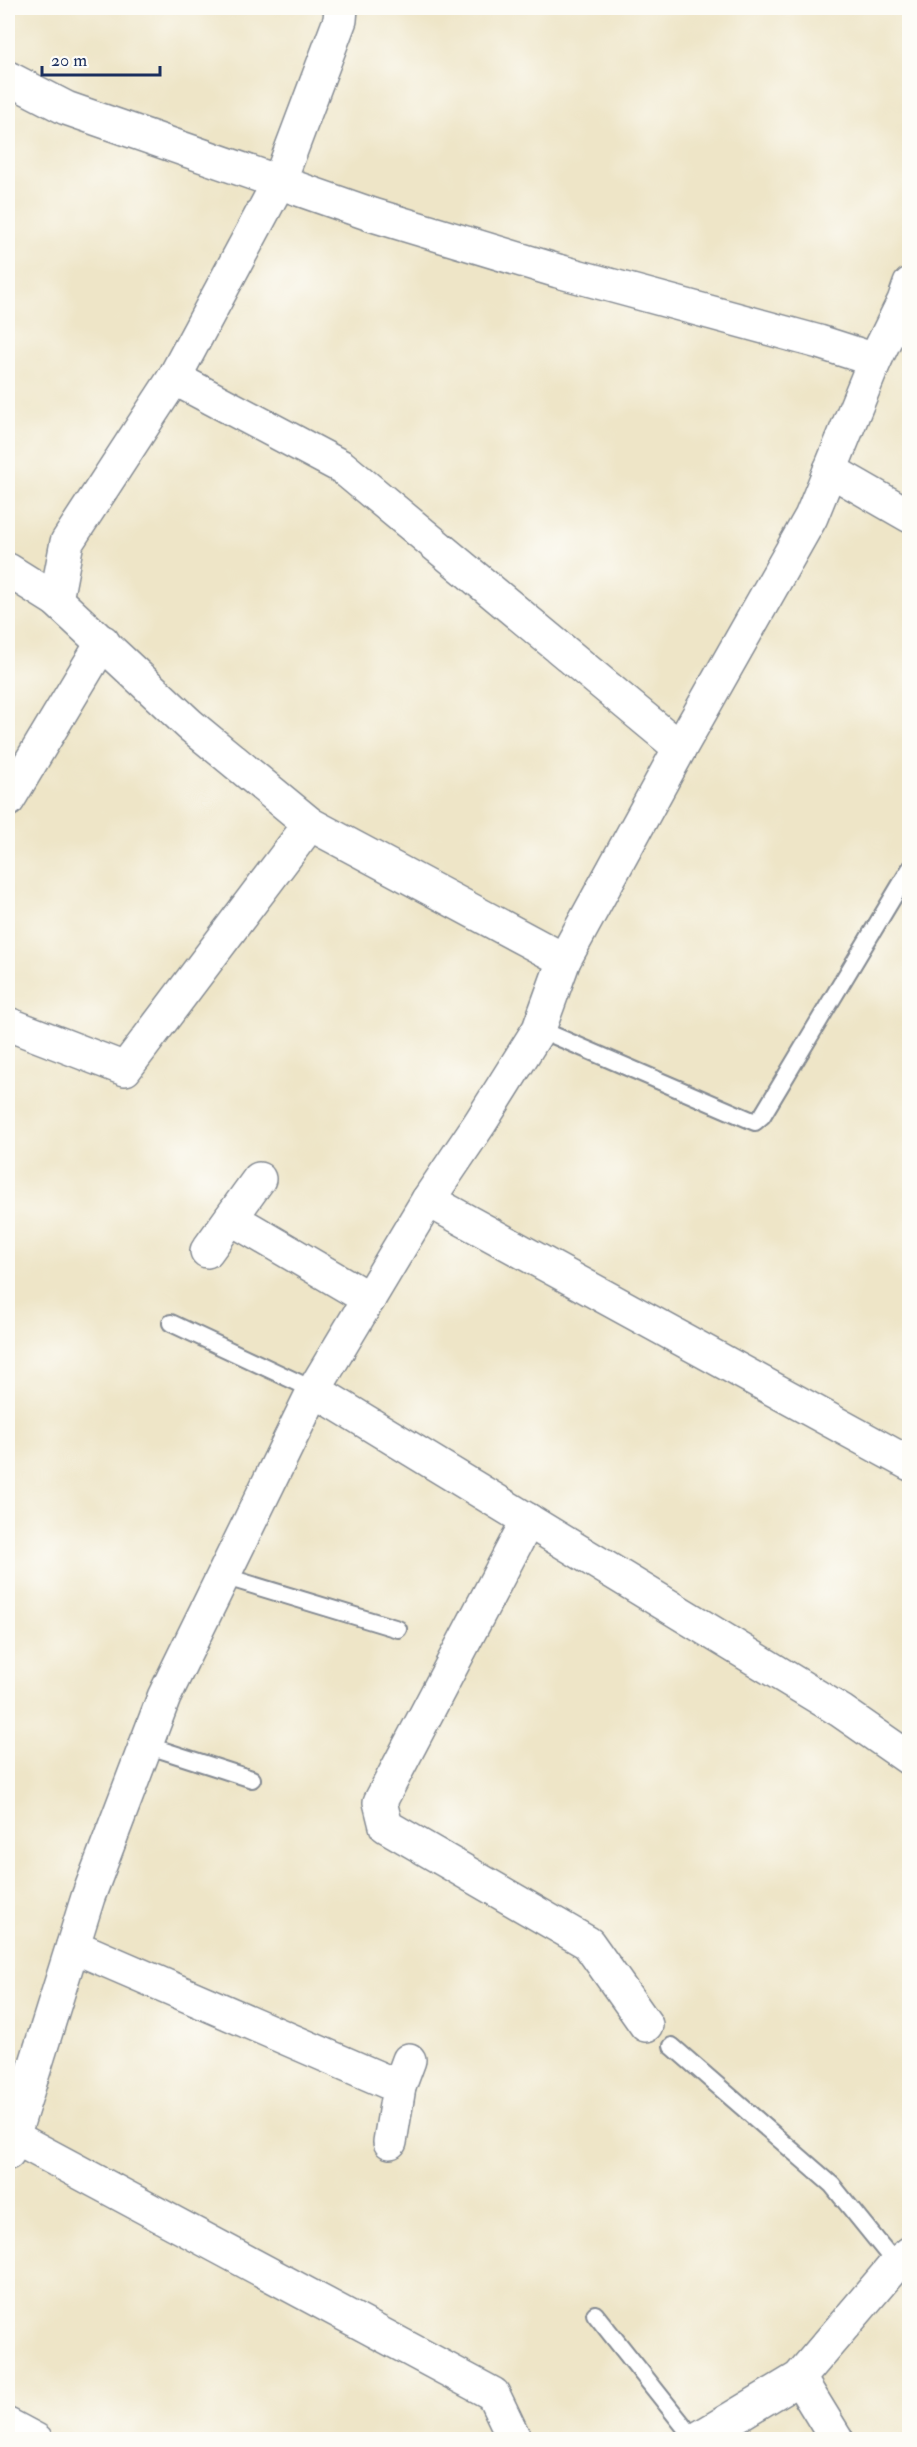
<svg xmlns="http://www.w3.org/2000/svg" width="917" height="2447" font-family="'IM FELL Double Pica',serif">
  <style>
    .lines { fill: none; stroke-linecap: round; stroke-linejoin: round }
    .service-casing { stroke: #848a92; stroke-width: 20 }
    .minor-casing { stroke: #848a92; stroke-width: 36 }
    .service { stroke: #fff; stroke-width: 16 }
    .minor { stroke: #fff; stroke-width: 33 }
  </style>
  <rect width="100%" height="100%" fill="#fdfcf7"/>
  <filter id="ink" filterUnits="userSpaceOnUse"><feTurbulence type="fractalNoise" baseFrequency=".0167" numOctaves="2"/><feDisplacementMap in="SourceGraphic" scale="12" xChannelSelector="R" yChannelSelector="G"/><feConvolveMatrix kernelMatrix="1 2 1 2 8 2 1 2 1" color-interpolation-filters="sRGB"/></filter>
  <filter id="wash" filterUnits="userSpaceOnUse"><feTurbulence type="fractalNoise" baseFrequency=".008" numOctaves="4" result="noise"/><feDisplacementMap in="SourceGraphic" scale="24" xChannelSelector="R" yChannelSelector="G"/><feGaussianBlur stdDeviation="1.35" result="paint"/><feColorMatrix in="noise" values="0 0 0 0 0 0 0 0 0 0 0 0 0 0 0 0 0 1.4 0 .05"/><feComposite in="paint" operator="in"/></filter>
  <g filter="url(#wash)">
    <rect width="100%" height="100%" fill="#eee5c7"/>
  </g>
  <g filter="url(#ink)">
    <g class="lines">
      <g class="service-casing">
        <g id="service">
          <path d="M539 1029 755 1122 762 1116 910 869"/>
          <path d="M171 1323 314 1390"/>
          <path d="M223 1576 398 1629"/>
          <path d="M146 1745 252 1779"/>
          <path d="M672 2046 832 2185 896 2264"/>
          <path d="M595 2314 695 2440"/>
        </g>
      </g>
      <g class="minor-casing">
        <g id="minor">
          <path d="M8 78 66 108 373 215 558 271 819 342 875 360"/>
          <path d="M174 378 342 467 680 748"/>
          <path d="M830 470 910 516"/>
          <path d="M8 570 56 600 190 725 310 824 564 960"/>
          <path d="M56 600 67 542 174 378 279 182 340 20 341 8"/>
          <path d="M8 800 103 642"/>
          <path d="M8 1024 125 1069 310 824"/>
          <path d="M428 1200 910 1464"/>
          <path d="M231 1218 369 1299"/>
          <path d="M207 1251 259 1179"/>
          <path d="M314 1390 841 1711 910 1759"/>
          <path d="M528 1520 380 1802 386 1826 588 1943 646 2025"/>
          <path d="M73 1946 399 2087"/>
          <path d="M8 2134 493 2394 515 2440"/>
          <path d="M390 2142 399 2087 409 2060"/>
          <path d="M8 2153 88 1897 164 1697 314 1390 428 1200 480 1123 539 1029 564 960 680 748 811 517 875 360 904 301 910 284"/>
          <path d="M799 2378 837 2440"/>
          <path d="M8 2425 36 2440"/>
          <path d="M696 2440 799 2378 896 2264 910 2253"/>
        </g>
      </g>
      <use href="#service" class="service"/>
      <use href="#minor" class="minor"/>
    </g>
  </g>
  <rect width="917" height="2447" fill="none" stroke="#fdfcf7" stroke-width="30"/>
  <path d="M42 66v9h118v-9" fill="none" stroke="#1b2f5e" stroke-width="3"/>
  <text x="51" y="66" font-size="18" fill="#1b2f5e" stroke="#fdfcf7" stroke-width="4.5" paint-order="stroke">20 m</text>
</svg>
